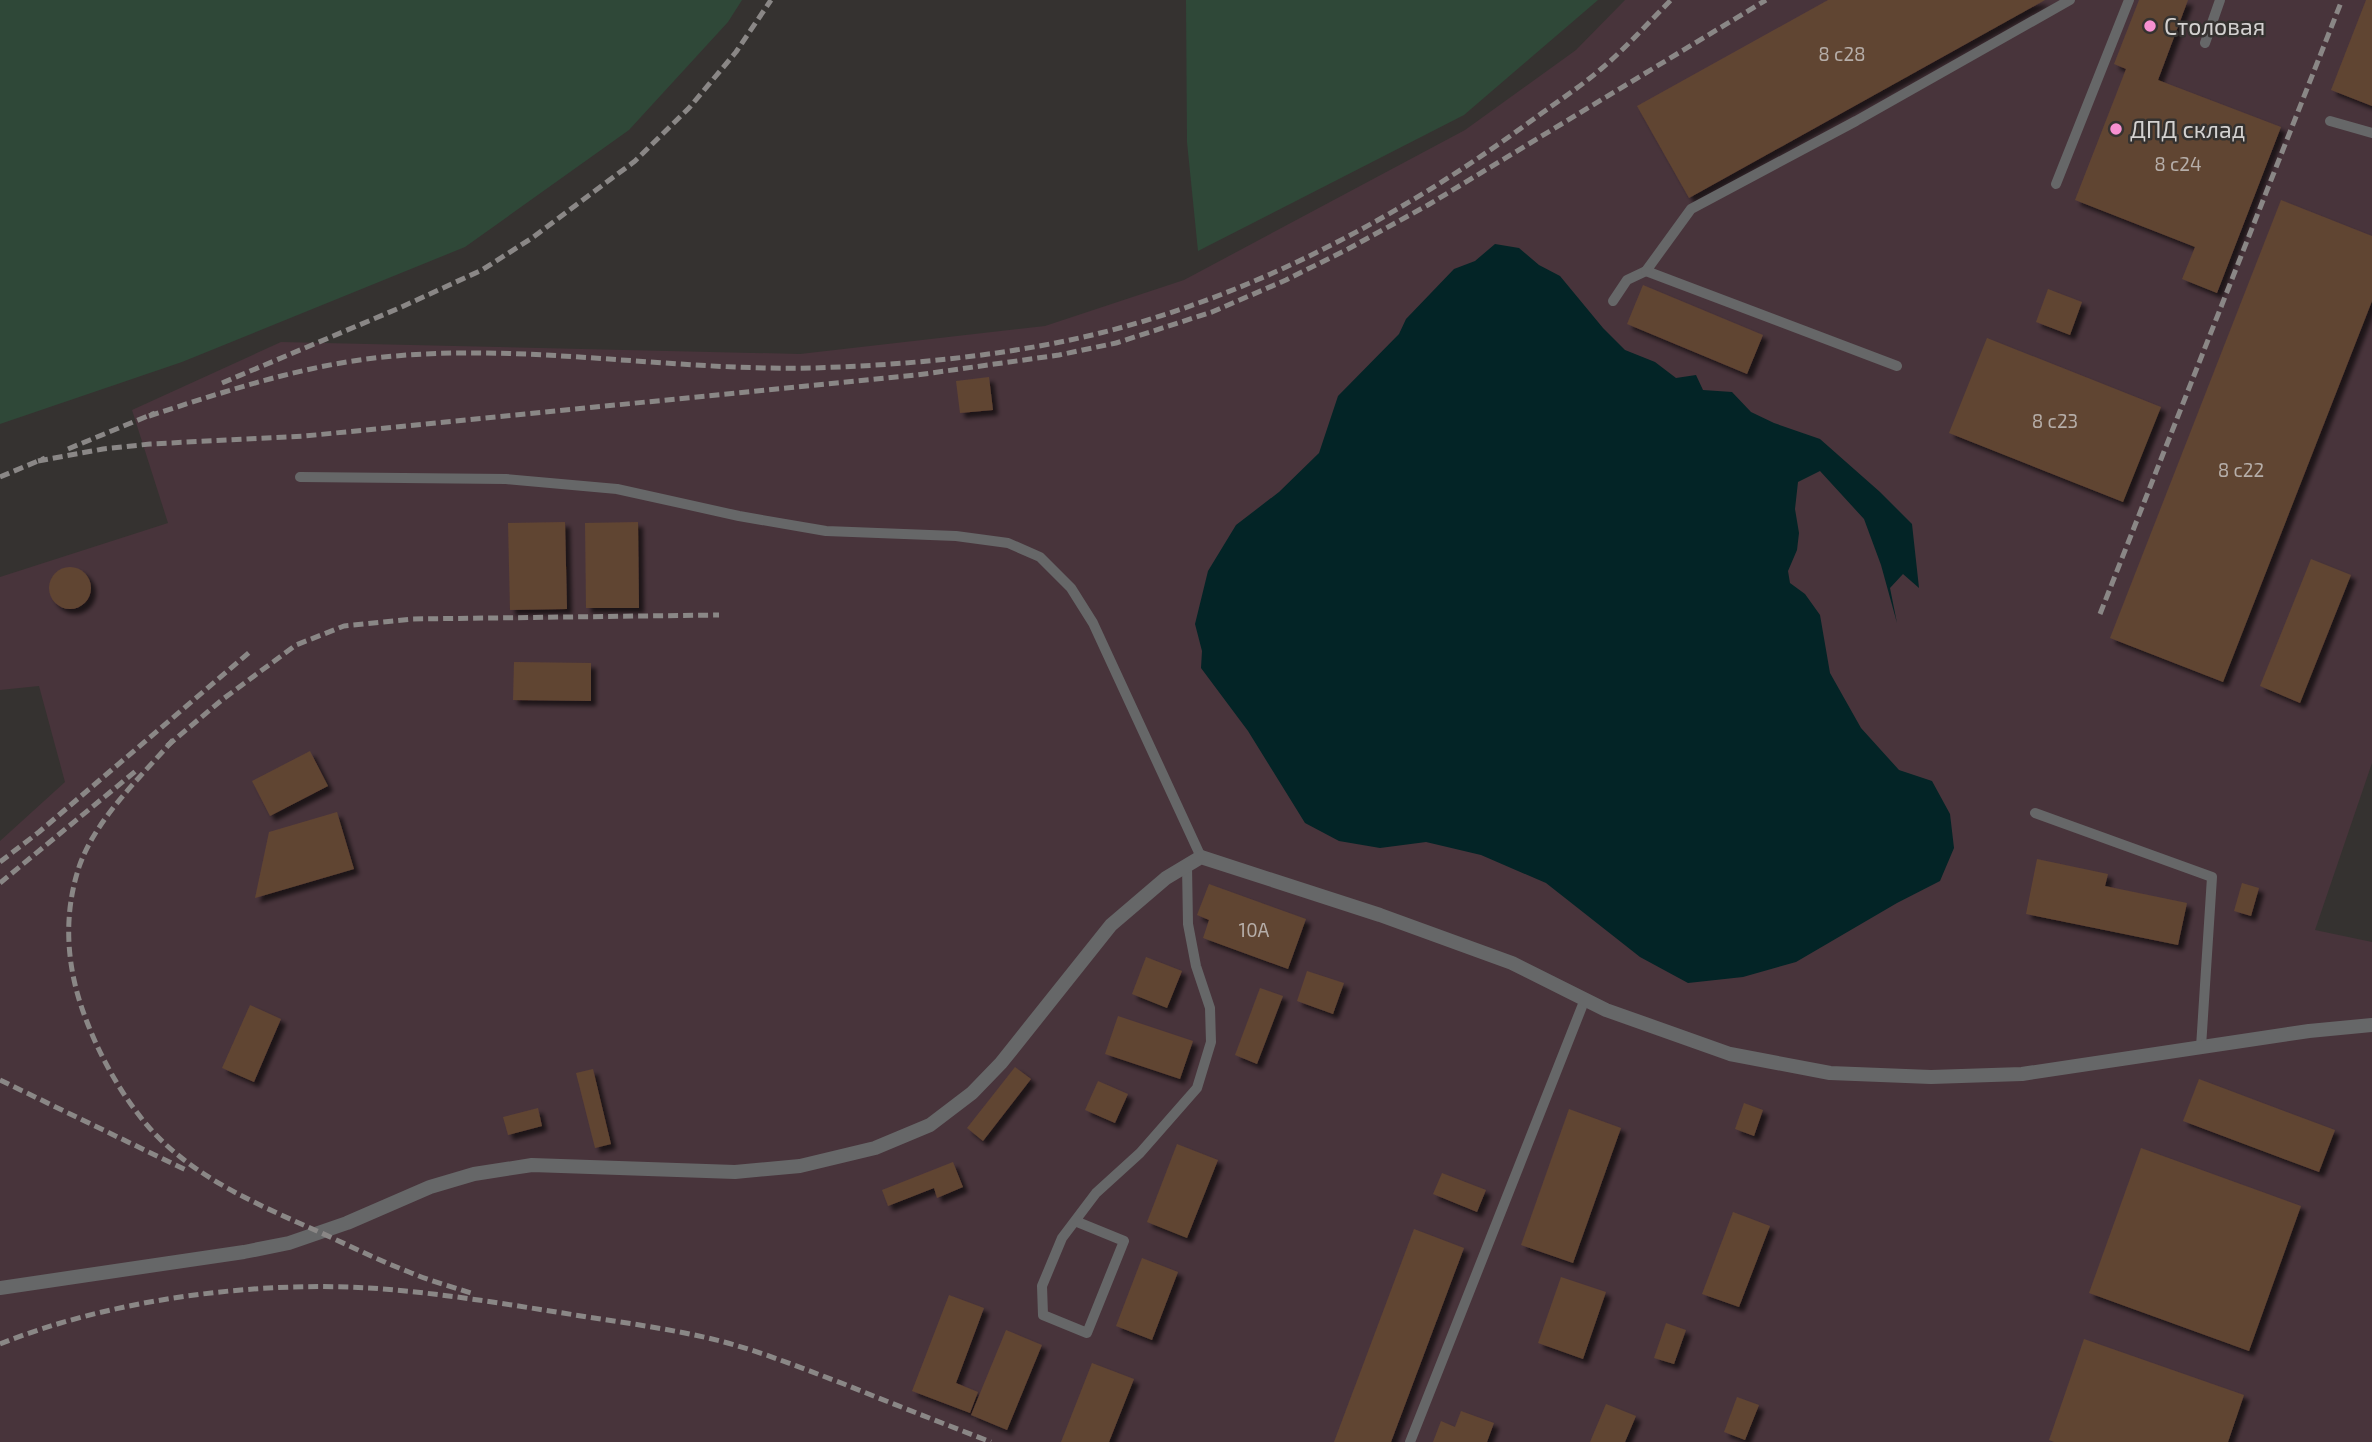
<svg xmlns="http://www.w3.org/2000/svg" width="2372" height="1442" font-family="'Exo 2',sans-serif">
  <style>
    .industrial { fill: #48343b }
    .green { fill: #2f4838 }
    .water { fill: #032426 }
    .building { fill: #604433; filter: url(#shadow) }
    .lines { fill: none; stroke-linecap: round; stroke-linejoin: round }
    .service { stroke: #666768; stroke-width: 10 }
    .minor { stroke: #666768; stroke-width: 14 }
    .rail { stroke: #8a8786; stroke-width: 5; stroke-dasharray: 10 5; stroke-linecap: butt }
    .poi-dot { fill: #f690d0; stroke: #353230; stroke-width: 2.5 }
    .labels { text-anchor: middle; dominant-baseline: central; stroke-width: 5; stroke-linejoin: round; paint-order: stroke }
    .number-label { font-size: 19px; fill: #b6aea9 }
    .poi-label { font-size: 23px; fill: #d3d1d0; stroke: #353230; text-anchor: start }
  </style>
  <defs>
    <filter id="shadow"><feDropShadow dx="5" dy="5" stdDeviation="2" flood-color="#0009"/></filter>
  </defs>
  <rect width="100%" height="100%" fill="#353230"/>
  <path class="industrial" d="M1625 0H2372V763L2315 930 2372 942V1442H0V841L65 782 39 686 0 690V577L168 523 132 410 281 342 800 354 1045 326 1184 280 1465 130 1576 50Z"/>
  <g class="green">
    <path d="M0 0H742L728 22 629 130 465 247 182 362 0 424Z"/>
    <path d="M1186 0H1598L1464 115 1198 251 1187 142Z"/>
  </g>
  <path class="water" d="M1495 244 1519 248 1539 265 1560 276 1603 328 1625 350 1655 362 1676 378 1696 375 1703 390 1732 392 1751 412 1774 423 1820 439 1880 492 1912 524 1919 588 1903 574 1890 588 1897 623 1881 565 1864 519 1820 471 1798 482 1795 509 1799 533 1797 550 1788 571 1790 583 1805 594 1820 615 1830 673 1861 728 1899 770 1932 781 1950 814 1954 848 1940 881 1897 903 1796 962 1743 977 1688 983 1640 957 1546 883 1481 855 1426 842 1380 848 1339 841 1305 823 1248 731 1201 668 1202 651 1195 624 1208 571 1236 525 1279 492 1319 453 1338 396 1399 334 1406 319 1454 269 1475 261Z"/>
  <g class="building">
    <path d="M1828 0H2045L1689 198 1637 106Z"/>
    <path d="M2139 0H2188L2158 80 2281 127 2217 293 2182 279 2195 247 2075 200 2126 69 2114 64Z"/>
    <path d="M2366 0H2372V106L2331 90Z"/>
    <path d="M2281 200 2372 236V301L2223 682 2110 638Z"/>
    <path d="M1643 285 1763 335 1747 374 1627 324Z"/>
    <path d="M2048 289 2082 302 2070 335 2036 322Z"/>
    <path d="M1987 338 2161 407 2123 502 1949 433Z"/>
    <path d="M989 377 993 410 960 413 956 381Z"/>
    <path d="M565 522 567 609 510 610 508 523Z"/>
    <path d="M638 522 639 608H586L585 523Z"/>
    <path d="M2311 559 2351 575 2300 703 2260 686Z"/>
    <circle cx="70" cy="588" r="21"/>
    <path d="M514 662 591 663V701L513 700Z"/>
    <path d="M310 751 328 786 270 816 252 781Z"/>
    <path d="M337 812 354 869 255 898 269 832Z"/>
    <path d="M2037 859 2108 874 2105 886 2187 903 2178 945 2026 914Z"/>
    <path d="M2242 883 2259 888 2251 916 2234 911Z"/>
    <path d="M1209 884 1306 919 1288 969 1203 938 1209 920 1197 915Z"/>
    <path d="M1146 957 1182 971 1167 1008 1132 994Z"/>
    <path d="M1307 971 1344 983 1333 1014 1297 1001Z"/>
    <path d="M1260 988 1283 996 1257 1064 1235 1055Z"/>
    <path d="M250 1005 281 1019 254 1082 222 1068Z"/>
    <path d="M1118 1016 1193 1041 1180 1079 1105 1054Z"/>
    <path d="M1015 1067 1031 1079 983 1141 967 1128Z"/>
    <path d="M593 1069 611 1144 595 1148 576 1073Z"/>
    <path d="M2199 1079 2335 1130 2319 1172 2183 1121Z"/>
    <path d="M1098 1081 1128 1094 1115 1123 1085 1110Z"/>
    <path d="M1744 1103 1763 1110 1754 1136 1735 1129Z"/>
    <path d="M538 1108 542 1126 508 1135 503 1117Z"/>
    <path d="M1569 1109 1621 1128 1573 1263 1521 1245Z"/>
    <path d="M1177 1144 1218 1160 1187 1238 1147 1222Z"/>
    <path d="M2141 1148 2301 1206 2249 1351 2089 1293Z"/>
    <path d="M953 1162 963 1187 937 1198 934 1188 888 1206 882 1190Z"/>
    <path d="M1442 1173 1486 1190 1477 1212 1433 1194Z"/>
    <path d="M1733 1212 1770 1226 1739 1307 1702 1294Z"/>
    <path d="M1414 1229 1464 1248 1391 1442H1334Z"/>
    <path d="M1142 1258 1178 1272 1152 1340 1116 1326Z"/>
    <path d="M1561 1277 1606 1292 1583 1359 1538 1343Z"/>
    <path d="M949 1295 984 1308 956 1383 978 1392 970 1413 912 1391Z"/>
    <path d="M1666 1323 1686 1330 1674 1364 1654 1358Z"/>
    <path d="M1006 1330 1042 1345 1007 1430 971 1415Z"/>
    <path d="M2084 1339 2244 1395 2228 1442H2054L2049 1440Z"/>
    <path d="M1092 1363 1134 1379 1109 1442H1061Z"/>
    <path d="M1737 1397 1759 1405 1745 1440 1724 1432Z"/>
    <path d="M1606 1404 1636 1416 1625 1442H1590Z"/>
    <path d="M1461 1411 1494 1423 1487 1442H1433L1441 1421 1455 1427Z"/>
  </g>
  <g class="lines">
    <g class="service">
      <path d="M2205 43 2220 0"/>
      <path d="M2330 121 2372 133"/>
      <path d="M2056 184 2129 0"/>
      <path d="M1613 301 1627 280 1646 271"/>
      <path d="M1897 366 1646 271 1691 209 1856 121 2070 0"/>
      <path d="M300 477 506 479 617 489 739 516 826 531 956 536 1008 543 1040 557 1071 588 1093 623 1201 857"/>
      <path d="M2035 813 2212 877 2201 1047"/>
      <path d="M1075 1221 1124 1241 1087 1333 1043 1315 1042 1286 1062 1238 1096 1193 1140 1153 1197 1088 1211 1042 1210 1008 1196 966 1188 924 1187 866"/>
      <path d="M1410 1442 1585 999"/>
    </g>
    <path class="minor" d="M0 1288 244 1252 289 1243 347 1223 430 1187 474 1174 532 1165 735 1172 800 1166 875 1148 930 1125 972 1093 1001 1063 1111 925 1166 878 1201 857 1380 915 1512 963 1606 1010 1730 1054 1830 1073 1931 1077 2022 1074 2309 1031 2372 1025"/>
    <g class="rail">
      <path d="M222 383 397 309 482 270 532 238 635 161 689 108 736 52 771 0"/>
      <path d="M149 416C230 390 309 363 395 356 533 344 673 371 812 368 911 365 1017 355 1112 330 1265 290 1409 211 1535 118 1557 102 1580 87 1601 69 1626 48 1648 23 1671 0"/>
      <path d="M68 449 155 413"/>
      <path d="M38 461 103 449 150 444 305 436 917 375 1059 355 1116 343 1212 312 1286 280 1348 249 1428 205 1766 0"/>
      <path d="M0 477 45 458"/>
      <path d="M2100 614 2342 0"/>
      <path d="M173 740C140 778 96 818 79 867 62 919 67 972 87 1022 102 1061 126 1103 155 1134 199 1180 261 1206 317 1231 348 1245 378 1260 409 1272 430 1281 453 1287 474 1294"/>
      <path d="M167 746 223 699 296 645 344 626 413 619 719 615"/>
      <path d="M0 862 39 832 252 650"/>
      <path d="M0 883 137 770"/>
      <path d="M0 1080 188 1171"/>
      <path d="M0 1344C109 1300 251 1281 369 1288 433 1292 499 1303 563 1313 616 1322 671 1328 724 1342 765 1353 804 1369 844 1384 893 1404 942 1423 991 1442"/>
    </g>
  </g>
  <g class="poi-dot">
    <circle cx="2150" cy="26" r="7"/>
    <circle cx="2116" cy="129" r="7"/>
  </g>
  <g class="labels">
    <g class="number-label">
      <text x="1842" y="53">8 с28</text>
      <text x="2178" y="163">8 с24</text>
      <text x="2055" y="420">8 с23</text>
      <text x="2241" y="469">8 с22</text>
      <text x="1254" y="929">10А</text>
    </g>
    <g class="poi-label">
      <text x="2164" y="26">Столовая</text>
      <text x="2130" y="129">ДПД склад</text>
    </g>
  </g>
</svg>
